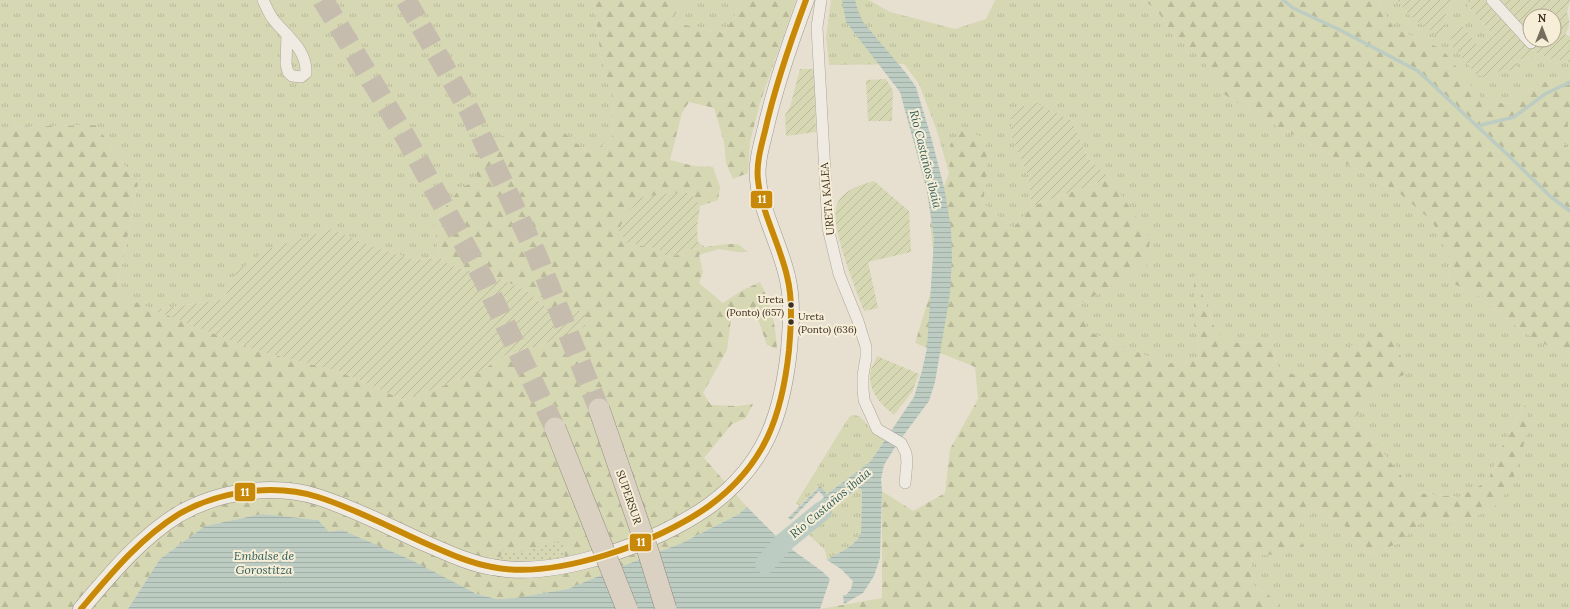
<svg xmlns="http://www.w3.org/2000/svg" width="1570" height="609" font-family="Lora,serif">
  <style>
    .grass { fill: url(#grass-tufts) }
    .forest { fill: url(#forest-firs) }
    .park { fill: url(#park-dots) }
    .garden { fill: url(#garden-furrows); fill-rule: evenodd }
    .water { fill: url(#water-rules) }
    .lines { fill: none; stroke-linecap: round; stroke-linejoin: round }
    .stream { stroke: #bcccc2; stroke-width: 3.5 }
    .river { stroke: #bcccc2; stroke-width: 20 }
    .highway-tunnel { stroke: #c5bcae; stroke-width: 21; stroke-dasharray: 21 10; stroke-linecap: butt }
    .street-casing { stroke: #ada599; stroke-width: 12 }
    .secondary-casing { stroke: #9c958a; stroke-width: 17 }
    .street { stroke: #efebe3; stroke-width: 11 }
    .secondary { stroke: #efebe3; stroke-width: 16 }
    .highway-bridge-casing { stroke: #928b80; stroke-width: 22; stroke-linecap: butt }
    .highway-bridge { stroke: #dad1c2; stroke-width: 21 }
    .bus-1-casing { stroke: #f7eed8; stroke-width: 9 }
    .bus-1 { stroke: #c88808; stroke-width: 6 }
    .bus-dot { fill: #3d2e20; stroke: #f7eed8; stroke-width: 1.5 }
    .labels { text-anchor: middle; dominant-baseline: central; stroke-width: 4; stroke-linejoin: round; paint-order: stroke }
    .bus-label { font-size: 10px; fill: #3d2e20; stroke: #f7eed8; text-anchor: end }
    .street-label { font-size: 11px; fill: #3d2e20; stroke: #f7eed8 }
    .water-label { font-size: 12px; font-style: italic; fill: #2f5d5a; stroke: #f7eed8 }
    .line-badge { stroke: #f7eed8; stroke-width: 1.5 }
    .badge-label { font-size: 11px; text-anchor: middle; font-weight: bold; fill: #fff }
  </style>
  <defs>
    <pattern id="grass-tufts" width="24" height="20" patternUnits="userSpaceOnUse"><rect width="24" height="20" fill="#d6d7b3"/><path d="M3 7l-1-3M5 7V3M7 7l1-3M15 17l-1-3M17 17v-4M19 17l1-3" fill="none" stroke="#b9b99a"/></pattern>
    <pattern id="forest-firs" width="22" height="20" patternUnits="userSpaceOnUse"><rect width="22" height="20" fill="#d6d7b3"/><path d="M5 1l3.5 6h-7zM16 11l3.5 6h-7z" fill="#b9b99a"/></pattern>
    <pattern id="park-dots" width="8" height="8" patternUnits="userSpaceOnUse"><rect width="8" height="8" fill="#d6d7b3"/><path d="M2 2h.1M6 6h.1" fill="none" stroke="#b9b99a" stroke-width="1.8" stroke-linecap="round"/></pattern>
    <pattern id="garden-furrows" width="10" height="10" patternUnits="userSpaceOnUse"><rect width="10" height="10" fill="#d6d7b3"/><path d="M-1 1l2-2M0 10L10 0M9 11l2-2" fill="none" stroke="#b9b99a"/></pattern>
    <pattern id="water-rules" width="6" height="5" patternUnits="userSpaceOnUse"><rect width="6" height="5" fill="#bcccc2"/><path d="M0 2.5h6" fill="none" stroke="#a2b0a6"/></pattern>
  </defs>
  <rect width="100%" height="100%" fill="#e7e0d1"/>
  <g class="grass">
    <path d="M0 0H594L600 51 613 100 612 140 588 153 561 130 478 181 461 187 434 222 439 258 415 260 363 243 331 229 236 272 224 299 154 310 116 294 138 184 96 125 0 127Z"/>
    <path d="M683 0H744L724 33 671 22Z"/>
    <path d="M831 0H869L890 12 955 29 986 19 995 0H1143L1156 9 1172 32 1204 61 1225 95 1259 116 1398 192 1432 221 1449 256 1450 282 1479 296 1503 317 1533 338 1570 357V609H1280L1276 600 1253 585 1251 554 1280 555 1299 524 1318 508 1343 524 1371 554 1399 543 1427 516 1458 521 1491 511 1524 406 1500 450 1488 481 1459 497 1415 493 1384 454 1353 420 1378 389 1407 373 1332 354 1307 381 1278 368 1272 342 1229 343 1216 332 1194 272V325L1201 358 1166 364 1089 332 1078 305 1147 266 1110 178 1088 158 1072 121 1011 136 1028 175 1032 206 1013 228 983 203 987 173 950 145 949 173 937 131 919 84 904 64 829 65 826 37Z"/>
    <path d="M1380 0H1397L1445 26 1446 13 1451 7 1452 0H1468V6L1494 36 1485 41V77L1500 71 1517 70 1515 57 1526 60 1536 53 1552 59 1570 62V75L1541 83 1509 104 1483 101 1442 49 1394 28 1378 3Z"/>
    <path d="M1569 111H1570V149L1564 144Z"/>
    <path d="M855 415C866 418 866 426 874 433 877 435 882 437 885 439L870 462 827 494 819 486 799 506 796 503 844 425 850 416Z"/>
    <path d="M860 488 862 490 861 533C856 546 838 553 827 560L825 550 804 530Z"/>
  </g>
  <g class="forest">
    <path d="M594 0H683L671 22 724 33 744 0H796L760 103 750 142 748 173 733 179 726 163 724 142 714 108 689 102 682 113 670 160 694 166 713 167 720 187 718 200 700 206 691 193 628 243 658 249 669 259 686 250 727 244H738L748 252H737L719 249 699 255 703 272 699 283 723 303 741 291 760 282C771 303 776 326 777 349L767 345 759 322 750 309 731 319 727 350 703 393 711 405 737 406 753 404 746 418 732 424 704 458 747 507 739 514 682 543 620 567 568 589 515 598 496 599 478 594 342 530 329 533 318 520 262 514 205 526 160 559 128 609H0V127L96 125 138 184 116 294 255 350 338 371 404 400 478 373 503 356 550 342 585 311 546 308 527 291 498 278 455 267 439 258 434 222 461 187 478 181 473 158 509 131 547 127 561 130 588 153 612 140 613 100 600 51Z"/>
    <path d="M1143 0H1380L1378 3 1394 28 1442 49 1484 101 1509 104 1541 83 1570 75V111L1564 144 1570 149V357L1533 338 1503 317 1479 296 1450 282 1449 256 1432 221 1398 192 1259 116 1225 95 1204 61 1172 32 1156 9Z"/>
    <path d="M962 128 986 139 987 173 983 203 1013 228 1032 206 1110 178 1150 238 1147 266 1078 305 1090 332 1166 364 1201 358 1194 325V271L1216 332 1230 343 1272 342 1278 368 1307 380 1332 354 1390 328 1407 373 1378 389 1353 420 1384 454 1415 493 1459 497 1488 481 1500 450 1525 405 1530 423 1511 487 1491 511 1458 521 1427 516 1399 543 1371 554 1343 524 1318 508 1299 524 1303 548 1280 555 1251 554 1253 585 1276 600 1280 609H820L882 598V491L913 511 945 493 950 449 978 399 975 367 915 343 931 291 934 258 930 224 949 173 950 145Z"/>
  </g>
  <path class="park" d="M563 541 565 559 540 563 500 562 502 550 530 553 531 549 550 543Z"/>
  <g class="garden">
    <path d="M1397 0H1452L1451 7 1446 13 1445 26 1438 35 1410 16Z"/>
    <path d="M1468 0H1570L1567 12C1570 21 1570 27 1565 34L1570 37V62L1552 59 1536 53 1526 60 1515 58 1517 70 1500 71 1485 77 1477 75 1449 42 1461 24 1480 49 1485 41 1494 36 1468 6ZM1530 16H1554V40H1530Z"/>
    <path d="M800 69H814L816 132 786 136 785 115 790 107Z"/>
    <path d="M886 79 893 91 892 121H868L866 80Z"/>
    <path d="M1036 103 1072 121 1088 158 1110 178 1032 206 1028 175 1011 136V109Z"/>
    <path d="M874 181 909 211 911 252 868 262 878 308 864 311C856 289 827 222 838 202 847 188 860 185 874 181Z"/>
    <path d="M673 193H691L700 206 697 227 698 242 705 247 686 250 669 259 658 249 628 243 618 230 628 213 641 197Z"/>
    <path d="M332 229 363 243 415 260 439 258 455 267 498 278 527 291 546 308 585 311V326L550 342 503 356 478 373 404 400 338 371 255 350 154 310 224 299 236 272 268 249Z"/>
    <path d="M877 356 919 374 912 392 894 415C881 404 869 393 870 374 870 369 875 362 877 356Z"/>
  </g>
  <g class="water">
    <path d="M842 0H855L858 11 863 22 906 73 916 87 931 137 944 187 951 228 952 257 950 294 935 382 929 401 897 444 884 465 881 479 882 491 880 558 874 576 863 593 844 604 843 595H846L851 589 853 581 841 569 827 560C838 553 856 546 861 533L862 490 859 488 856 490 804 530 797 524 824 497 819 491 791 520 788 518 820 486 827 494 870 462 914 397 922 371 927 348 934 239 927 191 900 92 846 22Z"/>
    <path d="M747 507 783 543 823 572 830 579 820 609H128L160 559 205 526 262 514 318 520 329 532 342 530 411 560 477 594 496 599 515 598 568 589 620 567 682 543 739 514Z"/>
  </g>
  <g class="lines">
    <g class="stream">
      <path d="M1283 0 1293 8 1340 30 1418 71 1508 155 1551 197 1570 211"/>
      <path d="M1477 126 1514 117 1545 94 1570 82"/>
    </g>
    <path class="river" d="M765 564 783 543 822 511"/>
    <g class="highway-tunnel">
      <path d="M323 0 406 138 483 278 555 428"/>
      <path d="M406 0 470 112 537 256 599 409"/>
    </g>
    <g class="street-casing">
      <g id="street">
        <path d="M263 0C266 6 269 14 273 19 287 37 307 49 306 73L301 77 292 76 288 72 286 64 287 34"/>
        <path d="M821 0 817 27 828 228 839 274 858 321 866 347V358L863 375V389L864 400 877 429 901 443 906 453 907 462 905 483"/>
        <path d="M1492 0 1531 43"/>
      </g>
    </g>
    <g class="secondary-casing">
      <path id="secondary" d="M81 609C110 575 140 538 179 514 219 491 274 483 318 497 356 509 391 528 427 544 448 553 469 563 492 567 556 580 657 543 709 506 765 465 782 416 789 350 791 325 793 300 787 276 780 245 761 211 758 180 756 164 761 147 765 131 775 86 790 43 806 0"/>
    </g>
    <use href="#street" class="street"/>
    <use href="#secondary" class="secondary"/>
    <g class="highway-bridge-casing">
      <g id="highway-bridge">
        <path d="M599 409 647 548 666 609"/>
        <path d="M555 428 627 609"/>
      </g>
    </g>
    <use href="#highway-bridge" class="highway-bridge"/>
    <g class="bus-1-casing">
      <path id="bus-1" d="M81 609C110 575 140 538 179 514 219 491 274 483 318 497 356 509 391 528 427 544 448 553 469 563 492 567 556 580 657 543 709 506 765 465 782 416 789 350 791 325 793 300 787 276 780 245 761 211 758 180 756 164 761 147 765 131 775 86 790 43 806 0"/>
    </g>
    <use href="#bus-1" class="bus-1"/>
  </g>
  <g class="bus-dot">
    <circle cx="791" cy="305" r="3.5"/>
    <circle cx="791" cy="322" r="3.5"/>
  </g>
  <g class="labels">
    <g class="bus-label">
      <text x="784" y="299">Ureta<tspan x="784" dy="13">(Ponto) (657)</tspan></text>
      <text x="798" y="316" text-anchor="start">Ureta<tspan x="798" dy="13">(Ponto) (636)</tspan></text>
    </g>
    <g class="street-label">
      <text transform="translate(827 199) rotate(-95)">URETA KALEA</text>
      <text transform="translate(629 497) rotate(71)">SUPERSUR</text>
    </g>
    <g class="water-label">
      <text transform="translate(926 159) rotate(76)">Río Castaños ibaia</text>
      <text transform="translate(830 503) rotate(-40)">Río Castaños ibaia</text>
      <text x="264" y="555">Embalse de<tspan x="264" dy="14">Gorostitza</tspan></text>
    </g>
  </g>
  <g class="line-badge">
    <rect x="750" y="190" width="23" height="19" rx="4" fill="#c88808"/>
    <rect x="234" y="482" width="22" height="20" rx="4" fill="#c88808"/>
    <rect x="629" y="533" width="23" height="19" rx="4" fill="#c88808"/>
  </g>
  <g class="badge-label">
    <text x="762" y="203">11</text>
    <text x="245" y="496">11</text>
    <text x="641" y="546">11</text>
  </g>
  <g transform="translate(1542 28)"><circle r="19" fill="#f7eed8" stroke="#ada18e"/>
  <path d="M0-3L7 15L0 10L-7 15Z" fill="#786c5e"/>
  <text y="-6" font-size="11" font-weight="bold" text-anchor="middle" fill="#3d2e20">N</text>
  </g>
</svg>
